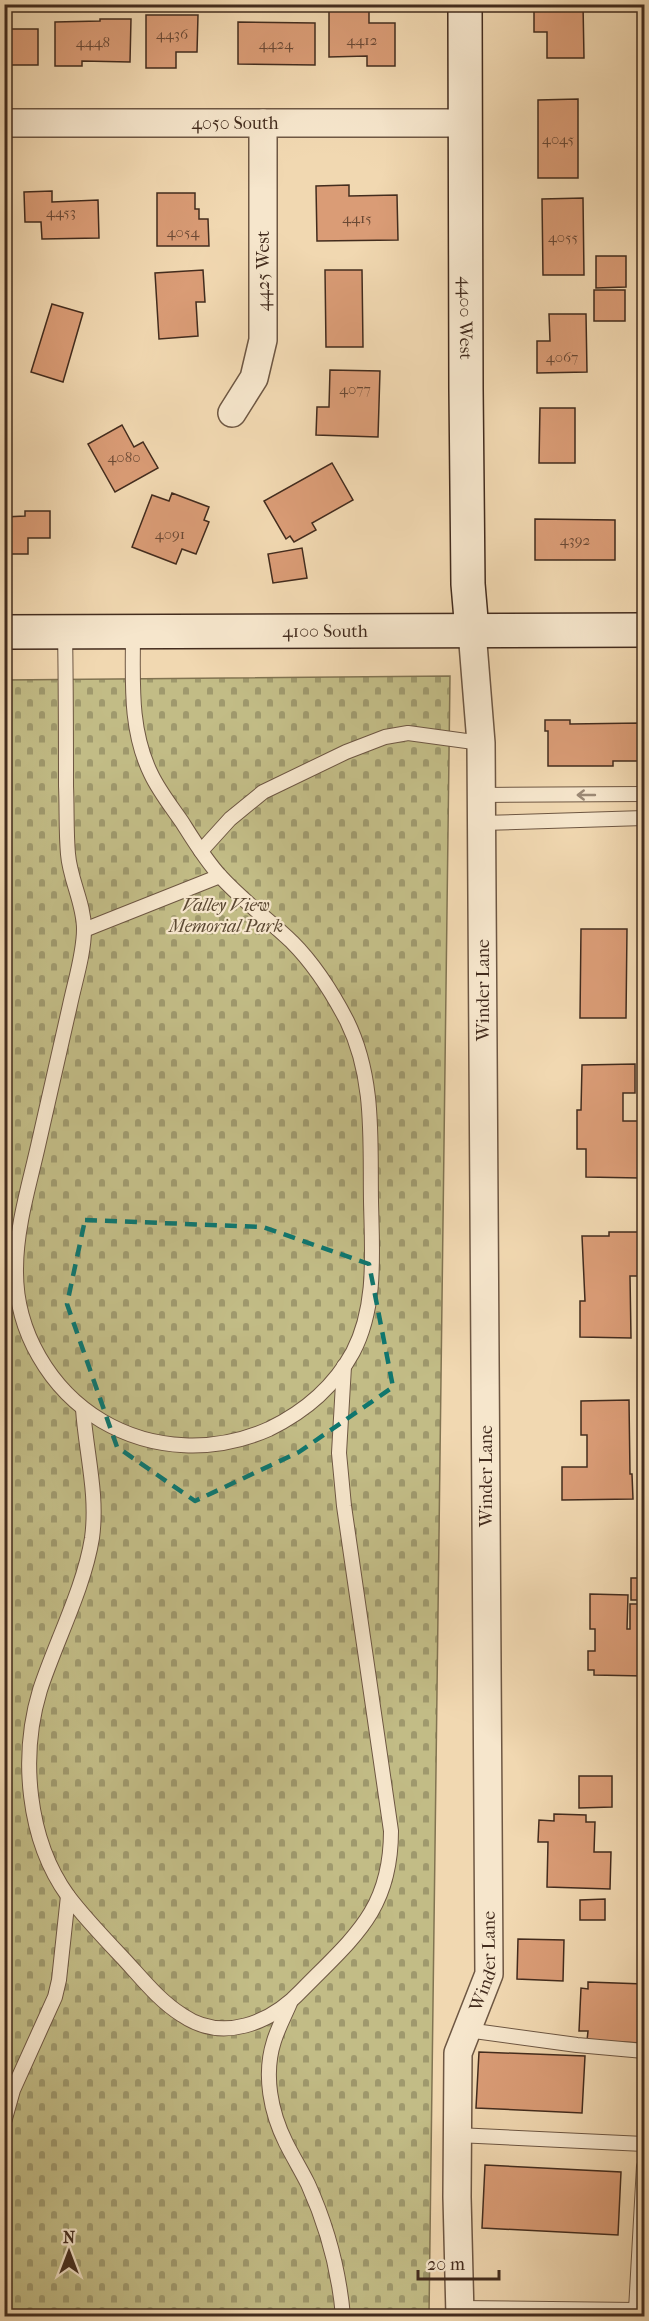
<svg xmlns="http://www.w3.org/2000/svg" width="649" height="2321" font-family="'IM FELL French Canon',serif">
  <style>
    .cemetery { fill: url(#cemetery-stones); stroke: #827452; stroke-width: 1.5 }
    .building { fill: #da9c76; stroke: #432c1e; stroke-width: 1.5 }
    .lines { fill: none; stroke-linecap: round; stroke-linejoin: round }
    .lane-casing { stroke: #6e5743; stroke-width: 16 }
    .street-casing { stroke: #6e5743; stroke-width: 30 }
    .secondary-casing { stroke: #432c1e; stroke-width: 36 }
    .lane { stroke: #f6e6cc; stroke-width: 14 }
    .street { stroke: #f6e6cc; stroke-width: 27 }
    .secondary { stroke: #f6e6cc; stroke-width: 33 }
    .oneway { stroke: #9c8975 }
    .marked { fill: none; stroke: #0f766e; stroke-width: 4.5; stroke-dasharray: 12 8; stroke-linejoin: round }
    .labels { text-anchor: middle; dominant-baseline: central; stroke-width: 4.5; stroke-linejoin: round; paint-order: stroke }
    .number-label { font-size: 15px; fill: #694834 }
    .street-label { font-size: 18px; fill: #432c1e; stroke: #f6e6cc }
    .park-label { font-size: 18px; font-style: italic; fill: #5c4933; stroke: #f6e6cc }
  </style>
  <defs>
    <pattern id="cemetery-stones" width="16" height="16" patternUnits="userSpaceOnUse" patternTransform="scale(1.5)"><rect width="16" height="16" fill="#c2bc86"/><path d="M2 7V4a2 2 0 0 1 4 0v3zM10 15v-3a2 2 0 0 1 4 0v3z" fill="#9f996d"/></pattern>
  </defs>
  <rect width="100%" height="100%" fill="#f1d8b1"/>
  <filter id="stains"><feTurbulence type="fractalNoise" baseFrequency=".00333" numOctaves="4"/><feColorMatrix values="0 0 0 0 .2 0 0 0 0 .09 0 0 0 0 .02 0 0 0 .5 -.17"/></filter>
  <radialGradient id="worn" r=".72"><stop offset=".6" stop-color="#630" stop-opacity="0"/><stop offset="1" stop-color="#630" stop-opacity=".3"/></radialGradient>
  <path class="cemetery" d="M450 676 429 2316H5L4 680Z"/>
  <g class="building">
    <path d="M534 4H583L584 58H547V32H534Z"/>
    <path d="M329 8H369V23H395V66H367V56L329 57Z"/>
    <path d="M146 15H198L197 52H176V68H146Z"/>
    <path d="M100 19H131L130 62 82 61V66H55V22L100 21Z"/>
    <path d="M238 22 315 23V65L238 64Z"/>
    <rect x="4" y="29" width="34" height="36"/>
    <path d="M578 99V178H538V100Z"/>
    <path d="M349 185V196L397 195 398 240 317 241 316 186Z"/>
    <path d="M52 191V202L98 200 99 238 42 239 41 222H25L24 192Z"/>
    <path d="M157 193H195V209H199V219H208L209 246H157Z"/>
    <path d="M583 198 584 275H543L542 199Z"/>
    <path d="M596 256H626V287L596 288Z"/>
    <path d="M203 270 205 302H196L198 336 159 339 155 273Z"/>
    <path d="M325 270H362L363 347H326Z"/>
    <rect x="594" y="290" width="31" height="31"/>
    <path d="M52 304 83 313 63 382 31 372Z"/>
    <path d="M549 314H586L587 372 537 373V341H550Z"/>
    <path d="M330 370 380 371 378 437 316 435 317 407H329Z"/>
    <path d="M540 408H575V463H539Z"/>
    <path d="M122 425 134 447 143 442 158 468 115 492 88 444Z"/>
    <path d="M332 463 353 500 312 523 316 530 294 542 290 536 286 539 264 501Z"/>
    <path d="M172 493 209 507 204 520 209 522 196 554 182 549 176 564 132 547 152 495 169 501Z"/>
    <path d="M25 511H50V538H28V554H5L4 517 25 516Z"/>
    <path d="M535 519 615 520V560H535Z"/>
    <path d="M302 548 307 578 273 583 268 554Z"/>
    <path d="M545 720H570V724L641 723V761H613V766H548V731H545Z"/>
    <path d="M581 929H627L626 1018H580Z"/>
    <path d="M635 1064V1093H623V1121H644V1151H640V1178L586 1177V1149H577V1110H581L582 1065Z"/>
    <path d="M609 1232H644V1276H630L631 1338 580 1337V1301H585L582 1236H609Z"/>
    <path d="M629 1400 630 1474H632L633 1499 562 1500V1467H587V1435H581V1401Z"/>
    <rect x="631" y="1578" width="13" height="22"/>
    <path d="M590 1594 628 1595 627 1629H630V1604H644V1676L594 1675V1670H588V1651H595V1629H590Z"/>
    <path d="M579 1776H612V1807L579 1808Z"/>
    <path d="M554 1814 586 1815V1822H595L594 1852H611L610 1889 547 1887 548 1842H538L539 1820 554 1821Z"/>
    <path d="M605 1899V1920H580V1900Z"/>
    <path d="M518 1939 564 1940 563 1981 517 1979Z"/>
    <path d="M588 1982 644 1984V2043L587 2041 588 2031H579L581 1988 588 1989Z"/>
    <path d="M479 2052 585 2056 582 2113 476 2108Z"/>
    <path d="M485 2165 621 2172 618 2235 482 2228Z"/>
  </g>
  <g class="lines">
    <g class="lane-casing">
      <g id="lane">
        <path d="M65 632C66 684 66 735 66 786 67 809 66 832 68 854 70 880 84 903 84 929 84 954 75 981 70 1005 59 1052 49 1099 38 1146 29 1186 16 1228 16 1269 15 1331 50 1390 102 1421 153 1451 215 1453 269 1429 304 1412 334 1387 353 1352 377 1306 372 1252 371 1201 370 1140 375 1078 347 1021 333 994 314 964 292 942 269 920 243 901 221 877 206 861 194 841 182 822 171 806 159 791 151 774 129 729 133 680 133 632"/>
        <path d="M482 795 644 794"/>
        <path d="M482 823 644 818"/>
        <path d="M201 851 230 819 263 792 346 752 385 737 408 733 481 743"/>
        <path d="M84 930 220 876"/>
        <path d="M83 1409C86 1453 98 1494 92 1538 84 1588 56 1641 40 1690 20 1756 27 1839 68 1896 84 1917 103 1937 121 1956 140 1976 158 2000 182 2015 223 2043 271 2023 302 1990 354 1937 391 1910 391 1831L344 1506 339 1453 344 1366"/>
        <path d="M290 2003C285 2015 278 2028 274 2041 263 2075 271 2113 286 2143 293 2157 301 2170 308 2184 327 2226 339 2271 343 2316"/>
        <path d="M467 2030 577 2045 644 2051"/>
        <path d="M4 2122 13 2090 55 1997 59 1980 68 1896"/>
        <path d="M457 2135 644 2144"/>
        <path d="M460 2308 636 2310 644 2166"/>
      </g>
    </g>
    <g class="street-casing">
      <g id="street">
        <path id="s1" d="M4 123H465"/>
        <path d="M232 413 254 378 263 340V123"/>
        <path id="s2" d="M460 2316 457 2197 458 2053 489 1974 481 743 472 631"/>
      </g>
    </g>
    <g class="secondary-casing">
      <g id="secondary">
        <path id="s3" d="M465 4 466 389 468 584 472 631"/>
        <path id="s4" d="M4 632 644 630"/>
      </g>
    </g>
    <use href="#lane" class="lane"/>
    <use href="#street" class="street"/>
    <use href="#secondary" class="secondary"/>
  </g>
  <defs><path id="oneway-shaft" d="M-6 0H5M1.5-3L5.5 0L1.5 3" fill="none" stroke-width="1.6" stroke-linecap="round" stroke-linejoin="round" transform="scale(1.5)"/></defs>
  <use class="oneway" href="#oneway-shaft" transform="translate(586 795) rotate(180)"/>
  <path class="marked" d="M85 1220 263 1227 369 1264 393 1387 299 1452 195 1501 117 1447 67 1304Z"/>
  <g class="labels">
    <g class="number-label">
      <text x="172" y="34">4436</text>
      <text x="362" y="40">4412</text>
      <text x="93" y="42">4448</text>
      <text x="276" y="44">4424</text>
      <text x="558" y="139">4045</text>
      <text x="61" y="212">4453</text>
      <text x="357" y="218">4415</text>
      <text x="183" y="232">4054</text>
      <text x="563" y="237">4055</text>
      <text x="562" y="357">4067</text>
      <text x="355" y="389">4077</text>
      <text x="124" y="457">4080</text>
      <text x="170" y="534">4091</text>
      <text x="575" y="540">4392</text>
    </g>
    <g class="street-label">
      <text stroke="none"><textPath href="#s1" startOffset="231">4050 South</textPath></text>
      <text transform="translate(263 271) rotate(-90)">4425 West</text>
      <text stroke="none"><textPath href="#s3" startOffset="314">4400 West</textPath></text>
      <text stroke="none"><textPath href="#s4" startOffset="321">4100 South</textPath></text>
      <text transform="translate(483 990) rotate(-90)">Winder Lane</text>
      <text transform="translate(486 1476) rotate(-90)">Winder Lane</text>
      <text stroke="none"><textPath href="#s2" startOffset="360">Winder Lane</textPath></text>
    </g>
    <g class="park-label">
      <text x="226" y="905">Valley View<tspan x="226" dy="21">Memorial Park</tspan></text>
    </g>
  </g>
  <rect width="649" height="2321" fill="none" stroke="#f1d8b1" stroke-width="24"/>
  <rect x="6" y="6" width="637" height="2309" fill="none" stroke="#432c1e" stroke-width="3"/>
  <rect x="12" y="12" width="625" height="2297" fill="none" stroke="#432c1e" stroke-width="1.5"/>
  <g transform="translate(69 2252)" stroke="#f6e6cc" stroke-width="4.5" paint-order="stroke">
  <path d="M0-4.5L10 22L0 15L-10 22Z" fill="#432c1e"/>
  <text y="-9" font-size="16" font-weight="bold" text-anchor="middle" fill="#432c1e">N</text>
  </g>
  <path d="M418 2270v9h81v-9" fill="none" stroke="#432c1e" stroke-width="3"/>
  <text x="427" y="2270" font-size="18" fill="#432c1e" stroke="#f6e6cc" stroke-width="4.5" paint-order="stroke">20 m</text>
  <rect width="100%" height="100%" filter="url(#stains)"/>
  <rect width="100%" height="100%" fill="url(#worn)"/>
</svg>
